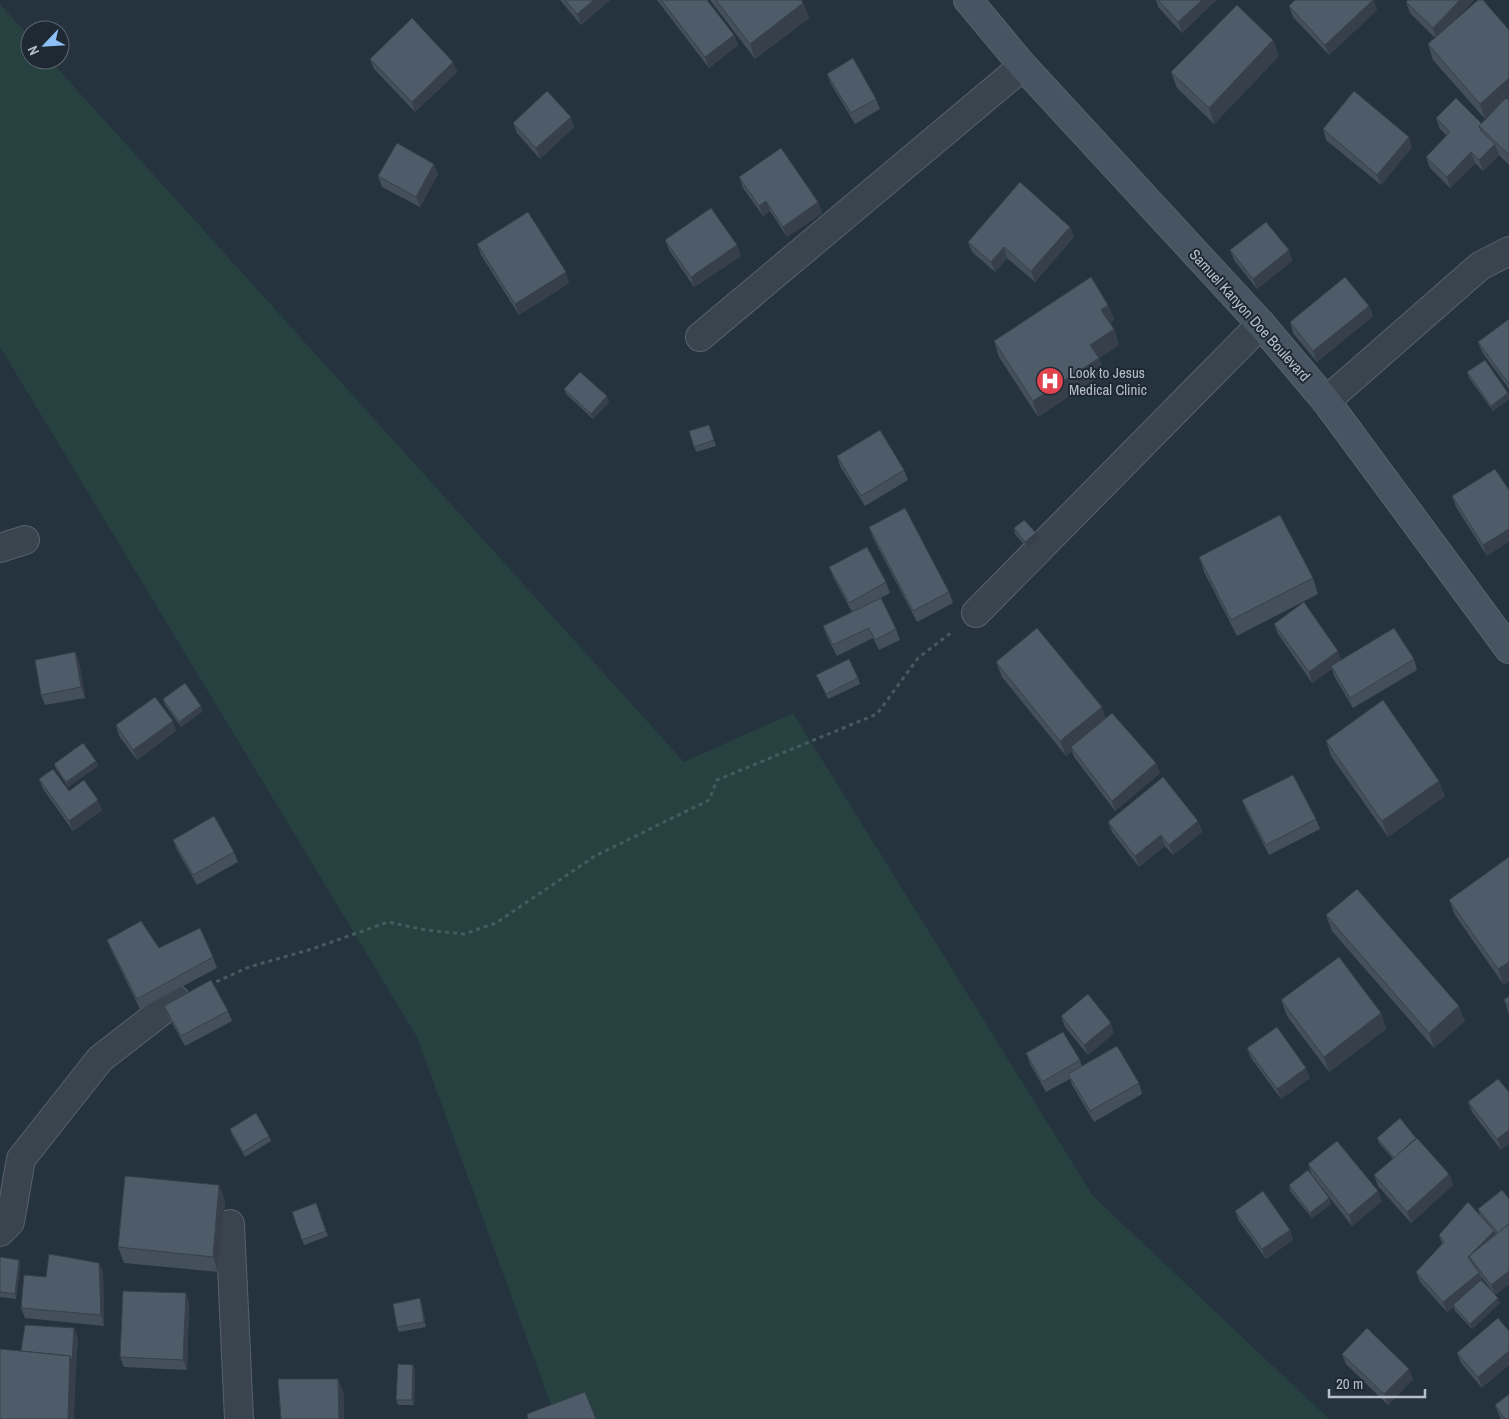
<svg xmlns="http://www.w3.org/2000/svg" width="1509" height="1419" font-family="'Archivo Narrow',sans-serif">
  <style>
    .green { fill: #274040 }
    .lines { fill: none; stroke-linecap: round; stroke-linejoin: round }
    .street-casing { stroke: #57626d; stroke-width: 30 }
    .secondary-casing { stroke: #57626d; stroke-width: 30 }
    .path { stroke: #455c5d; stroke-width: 3; stroke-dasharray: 4 4; stroke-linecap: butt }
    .street { stroke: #39444f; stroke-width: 28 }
    .secondary { stroke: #475462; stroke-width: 28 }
    .wall { fill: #434f5b; fill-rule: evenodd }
    .shaded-wall { fill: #37404a }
    .building { fill: #4e5c6a; stroke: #37404a }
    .labels { text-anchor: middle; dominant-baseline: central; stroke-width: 4; stroke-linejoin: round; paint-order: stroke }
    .street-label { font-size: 15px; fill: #b6bfca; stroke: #1e2934 }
    .poi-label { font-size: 15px; fill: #b6bfca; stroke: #1e2934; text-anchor: start }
  </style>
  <rect width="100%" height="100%" fill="#25333f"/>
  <path class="green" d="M0 4 30 37V60H50L684 762 793 713 1093 1196 1329 1419H556L417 1037 0 347Z"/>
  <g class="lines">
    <g class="street-casing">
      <g id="street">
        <path d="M700 337 1023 66"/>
        <path d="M1326 401 1480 266 1509 251"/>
        <path d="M0 548 25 540"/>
        <path d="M976 613 1261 324"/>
        <path d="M230 1224 239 1419"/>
        <path d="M0 1232 10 1222 21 1159 100 1059 176 1000"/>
      </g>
    </g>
    <g class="secondary-casing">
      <path id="secondary" d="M968 0 1023 66 1261 324 1326 401 1509 649"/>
    </g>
    <path class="path" d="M209 985 249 967 312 949 388 922 426 930 464 934 496 923 595 856 709 800 717 780 877 714 918 658 952 632"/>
    <use href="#street" class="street"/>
    <use href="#secondary" class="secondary"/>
  </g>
  <g class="wall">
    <path d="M560 0H610L581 25Z"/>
    <path d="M657 0H707L734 35 738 45 709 68Z"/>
    <path d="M710 0H801L803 3 809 18 755 59Z"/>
    <path d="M1156 0H1216L1182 33 1158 7Z"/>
    <path d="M1408 0H1474L1449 26 1509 30V99H1508L1509 100V165L1499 155 1483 171 1475 163 1450 188 1430 168 1426 157 1447 136 1440 129 1436 118 1482 124 1485 119 1433 60 1428 44 1435 38 1410 13 1406 2Z"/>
    <path d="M1289 6 1377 10 1329 55 1293 17Z"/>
    <path d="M1273 40 1279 56 1214 124 1177 88 1171 72Z"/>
    <path d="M370 59 453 62 457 72 415 112 374 69Z"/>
    <path d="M827 74 876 99 880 109 855 124 831 84Z"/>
    <path d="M571 117 574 127 540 159 517 133 513 123Z"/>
    <path d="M1323 129 1412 147 1381 185 1326 140Z"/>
    <path d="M438 174 420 207 382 187 378 176Z"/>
    <path d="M739 177 818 202 822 213 787 237 770 211 763 216 743 188Z"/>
    <path d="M1070 227 1074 237 1035 282 1007 258 995 272 972 252 968 242Z"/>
    <path d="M665 240 741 256 694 287 669 250Z"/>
    <path d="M477 244 569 283 519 315 481 255Z"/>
    <path d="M1230 250H1289L1292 261 1257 289 1234 260Z"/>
    <path d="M1108 305 1114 320 1110 323 1114 329 1119 345 1099 358 1104 373 1038 417 999 357 994 341Z"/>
    <path d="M1369 306 1373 316 1317 362 1293 333 1290 322Z"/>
    <path d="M1509 319V389L1482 352 1478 342Z"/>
    <path d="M1467 372 1508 393 1509 399 1493 411 1469 378Z"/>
    <path d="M564 389 609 402 593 419 566 394Z"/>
    <path d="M709 425 716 446 696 452 689 431Z"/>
    <path d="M837 456 904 470 908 480 865 506 840 466Z"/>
    <path d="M1509 490V541L1487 556 1456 507 1452 496Z"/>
    <path d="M869 527 949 592 953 603 917 622 873 538Z"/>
    <path d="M1014 528 1038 539 1027 548 1015 534Z"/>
    <path d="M1199 557 1313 578 1318 594 1237 636 1204 572Z"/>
    <path d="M829 567 886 582 890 593 870 604 896 629 900 640 879 650 873 638 837 656 827 637 823 626 852 612 833 577Z"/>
    <path d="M1274 624 1341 659H1414L1417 670 1353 708 1334 676 1332 669 1312 683 1278 634Z"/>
    <path d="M75 652 79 662 85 698 45 705 41 695Z"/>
    <path d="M996 662 1106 718 1156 763 1160 773 1115 811 1074 757 1072 751 1066 756 1002 677Z"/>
    <path d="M816 675 858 678 860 684 828 699Z"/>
    <path d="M163 699 203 711 181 727 165 705Z"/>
    <path d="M116 725 176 731 137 760 119 736Z"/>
    <path d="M1326 741 1445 796 1388 837 1331 756Z"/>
    <path d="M96 761 98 766 68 787 56 769 54 764Z"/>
    <path d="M39 779 69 791 102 810 73 831 43 789Z"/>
    <path d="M1242 800 1316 819 1320 829 1269 855 1246 810Z"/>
    <path d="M1198 821 1202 832 1173 855 1165 846 1139 867 1112 832 1108 822Z"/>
    <path d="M173 840 234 852 238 862 197 885 177 850Z"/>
    <path d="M1509 857 1504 985 1455 915 1449 900Z"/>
    <path d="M1326 915 1465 1021 1434 1048 1332 931Z"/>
    <path d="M107 940 213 957 217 968 140 1009 111 950Z"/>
    <path d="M1509 996V1014L1504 1000Z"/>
    <path d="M1281 1000 1381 1013 1386 1029 1329 1072 1287 1016Z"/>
    <path d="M164 1006 228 1011 232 1021 185 1046 168 1016Z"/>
    <path d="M1061 1016 1114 1033 1088 1055 1065 1027Z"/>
    <path d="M1247 1048 1310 1078 1281 1099 1251 1058Z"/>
    <path d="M1026 1053 1080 1060 1082 1067 1139 1083 1142 1094 1094 1122 1072 1085 1070 1079 1046 1092 1030 1064Z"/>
    <path d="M1498 1079 1501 1150 1472 1112 1468 1102Z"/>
    <path d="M230 1129 269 1136 271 1141 245 1157 232 1135Z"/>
    <path d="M1377 1138 1449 1174 1453 1185 1411 1223 1378 1186 1374 1175 1393 1159 1379 1143Z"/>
    <path d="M1308 1164 1382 1201 1352 1226 1312 1175Z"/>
    <path d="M1289 1185 1329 1198 1331 1204 1312 1218 1290 1191Z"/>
    <path d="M1509 1199V1284L1495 1295 1500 1303 1472 1329 1455 1311 1454 1307 1447 1312 1420 1282 1416 1272 1442 1244 1439 1235H1495L1496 1234 1480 1215 1478 1209ZM1480 1275 1493 1292 1482 1280Z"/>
    <path d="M225 1200 218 1272 124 1263 118 1247Z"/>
    <path d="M316 1203 328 1236 304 1245 292 1212Z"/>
    <path d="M1235 1211 1290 1230 1293 1240 1266 1259 1239 1221Z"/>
    <path d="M0 1257 19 1260 20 1265 16 1299 0 1297Z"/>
    <path d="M103 1273 104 1326 25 1318 21 1308 46 1277Z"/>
    <path d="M186 1293 189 1304 187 1370 124 1367 120 1357Z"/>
    <path d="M422 1304 426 1327 399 1332 397 1327Z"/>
    <path d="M1498 1318 1482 1388 1461 1363 1457 1353Z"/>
    <path d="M1342 1354 1413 1379 1388 1405 1346 1364Z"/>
    <path d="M413 1365 415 1370 414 1405H398L396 1400Z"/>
    <path d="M1495 1405 1509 1419H1501L1499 1415Z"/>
  </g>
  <g class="shaded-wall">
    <path d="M594 0H610L581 25 577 14Z"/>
    <path d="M1202 0H1216L1182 33 1178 22Z"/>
    <path d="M1373 0H1374L1377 10 1329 55 1325 45Z"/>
    <path d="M1460 0H1474L1436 39 1433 28Z"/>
    <path d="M803 3 809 18 755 59 750 44Z"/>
    <path d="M734 35 738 45 709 68 705 57Z"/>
    <path d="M1273 40 1279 56 1214 124 1209 108Z"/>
    <path d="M453 62 457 72 415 112 412 102Z"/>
    <path d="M1509 78V99L1485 119 1480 104Z"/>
    <path d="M571 117 574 127 540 159 536 148Z"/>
    <path d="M1409 137 1412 147 1381 185 1377 175Z"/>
    <path d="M1495 144 1499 155 1483 171 1479 160Z"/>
    <path d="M1471 152 1475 163 1450 188 1447 177Z"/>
    <path d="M434 164 438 174 420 207 416 197Z"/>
    <path d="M766 201 770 211 763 216 759 206Z"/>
    <path d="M818 202 822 213 787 237 783 227Z"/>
    <path d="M1070 227 1074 237 1035 282 1031 271Z"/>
    <path d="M737 245 741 256 694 287 691 277Z"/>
    <path d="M1004 247 1007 258 995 272 991 262Z"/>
    <path d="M1289 250 1292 261 1257 289 1253 279Z"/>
    <path d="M566 272 569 283 519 315 515 304Z"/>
    <path d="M1108 305 1114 320 1107 325 1101 310Z"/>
    <path d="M1369 306 1373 316 1317 362 1313 351Z"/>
    <path d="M1114 329 1119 345 1099 358 1104 373 1038 417 1033 401 1090 345Z"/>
    <path d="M1508 393 1509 399 1493 411 1491 406Z"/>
    <path d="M607 396 609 402 593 419 591 414Z"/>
    <path d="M1509 529V541L1487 556 1483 545Z"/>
    <path d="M1036 533 1038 539 1027 548 1025 542Z"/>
    <path d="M1338 651 1342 662 1331 666 1332 669 1312 683 1309 672Z"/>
    <path d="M75 652 79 662 85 698 81 687Z"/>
    <path d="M201 706 203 711 181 727 179 722Z"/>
    <path d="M1102 707 1107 722 1071 747 1072 751 1066 756 1060 741Z"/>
    <path d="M173 721 176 731 137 760 133 750Z"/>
    <path d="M96 761 98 766 68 787 66 782Z"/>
    <path d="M1156 763 1160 773 1115 811 1112 801Z"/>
    <path d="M1439 781 1445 796 1388 837 1382 821Z"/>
    <path d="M98 800 102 810 73 831 69 821Z"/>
    <path d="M1198 821 1202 832 1173 855 1169 845Z"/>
    <path d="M1161 835 1165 846 1139 867 1135 856Z"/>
    <path d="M1509 962V981L1504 985 1498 969Z"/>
    <path d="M1459 1006 1465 1021 1434 1048 1429 1033Z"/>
    <path d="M1381 1013 1386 1029 1329 1072 1324 1057Z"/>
    <path d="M1111 1023 1114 1033 1088 1055 1084 1045Z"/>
    <path d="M1306 1068 1310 1078 1281 1099 1277 1089Z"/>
    <path d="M1509 1130V1144L1501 1150 1497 1139Z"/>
    <path d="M1449 1174 1453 1185 1411 1223 1407 1212Z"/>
    <path d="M219 1185 225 1200 218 1272 213 1257Z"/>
    <path d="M1378 1191 1382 1201 1352 1226 1349 1215Z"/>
    <path d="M1329 1198 1331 1204 1312 1218 1310 1213Z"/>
    <path d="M1290 1230 1293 1240 1266 1259 1262 1249Z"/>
    <path d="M1494 1231 1497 1241 1469 1256 1473 1266 1468 1257Z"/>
    <path d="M19 1260 20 1265 16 1299 15 1294Z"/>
    <path d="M99 1263 103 1273 104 1326 101 1315Z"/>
    <path d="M1509 1271V1284L1495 1295 1491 1285Z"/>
    <path d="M1479 1273 1483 1284 1447 1312 1443 1302Z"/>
    <path d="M186 1293 189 1304 187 1370 183 1360Z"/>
    <path d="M420 1298 422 1304 426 1327 424 1322Z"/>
    <path d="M1498 1298 1500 1303 1472 1329 1470 1324Z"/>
    <path d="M74 1328 78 1338 76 1372 74 1419H68L70 1356Z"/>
    <path d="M1509 1351V1365L1482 1388 1478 1377Z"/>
    <path d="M413 1365 415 1370 414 1405 412 1400Z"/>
    <path d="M1409 1369 1413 1379 1388 1405 1384 1394Z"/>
    <path d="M338 1379 344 1394V1419H339Z"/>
  </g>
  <g class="building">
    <path d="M565 0H594L577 14Z"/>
    <path d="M661 0H707L734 35 705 57Z"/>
    <path d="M716 0H801L803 3 750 44Z"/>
    <path d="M1158 0H1202L1178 22Z"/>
    <path d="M1295 0H1373L1325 45 1289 6Z"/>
    <path d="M1408 0H1460L1433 28 1406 2Z"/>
    <path d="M1478 0H1483L1509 30V78L1480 104 1428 44Z"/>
    <path d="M1237 5 1273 40 1209 108 1171 72Z"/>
    <path d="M412 18 453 62 412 102 370 59Z"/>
    <path d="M853 58 876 99 851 113 827 74Z"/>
    <path d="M547 91 571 117 536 148 513 123Z"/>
    <path d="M1354 91 1409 137 1377 175 1323 129Z"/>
    <path d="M1456 98 1482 124 1479 126 1481 131 1495 144 1479 160 1471 152 1447 177 1426 157 1450 132 1436 118Z"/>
    <path d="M1506 98 1509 100V155L1479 126Z"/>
    <path d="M397 143 434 164 416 197 378 176Z"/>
    <path d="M781 148 818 202 783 227 766 201 759 206 739 177Z"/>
    <path d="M1020 182 1070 227 1031 271 1004 247 991 262 968 242Z"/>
    <path d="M711 208 737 245 691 277 665 240Z"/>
    <path d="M528 212 566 272 515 304 477 244Z"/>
    <path d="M1266 222 1289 250 1253 279 1230 250Z"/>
    <path d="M1091 277 1108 305 1101 310 1114 329 1090 345 1099 358 1033 401 994 341Z"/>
    <path d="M1345 277 1369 306 1313 351 1290 322Z"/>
    <path d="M1509 319V384L1478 342Z"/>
    <path d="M1485 360 1508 393 1491 406 1467 372Z"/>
    <path d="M580 372 607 396 591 414 564 389Z"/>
    <path d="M709 425 714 440 694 447 689 431Z"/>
    <path d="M880 430 904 470 861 496 837 456Z"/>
    <path d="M1495 469 1509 490V529L1483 545 1452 496Z"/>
    <path d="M905 508 949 592 913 611 869 527Z"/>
    <path d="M1280 515 1313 578 1231 620 1199 557Z"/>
    <path d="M1024 520 1036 533 1025 542 1014 528Z"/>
    <path d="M867 547 886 582 849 603 829 567Z"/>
    <path d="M881 598 896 629 875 640 869 628 833 645 823 626Z"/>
    <path d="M1304 602 1338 651 1309 672 1274 624Z"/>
    <path d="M1037 628 1102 707 1060 741 996 662Z"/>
    <path d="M1394 628 1414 659 1350 698 1331 666Z"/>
    <path d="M75 652 81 687 41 695 35 660Z"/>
    <path d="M849 659 858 678 826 694 816 675Z"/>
    <path d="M185 683 201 706 179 722 163 699Z"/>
    <path d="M155 697 173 721 133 750 116 725Z"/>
    <path d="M1383 700 1439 781 1382 821 1326 741Z"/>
    <path d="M1112 713 1156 763 1112 801 1071 747Z"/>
    <path d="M83 743 96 761 66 782 54 764Z"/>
    <path d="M53 769 69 791 84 780 98 800 69 821 39 779Z"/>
    <path d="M1293 775 1316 819 1266 845 1242 800Z"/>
    <path d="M1163 777 1198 821 1169 845 1161 835 1135 856 1108 822Z"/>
    <path d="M214 816 234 852 193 875 173 840Z"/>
    <path d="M1509 857V962L1498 969 1449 900Z"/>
    <path d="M1357 889 1459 1006 1429 1033 1326 915Z"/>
    <path d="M141 921 159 948 200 928 213 957 137 999 107 940Z"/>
    <path d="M1339 957 1381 1013 1324 1057 1281 1000Z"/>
    <path d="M211 980 228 1011 181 1036 164 1006Z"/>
    <path d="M1088 994 1111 1023 1084 1045 1061 1016Z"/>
    <path d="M1509 996V1007L1504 1000Z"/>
    <path d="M1277 1027 1306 1068 1277 1089 1247 1048Z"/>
    <path d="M1063 1032 1080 1060 1042 1082 1026 1053Z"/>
    <path d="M1117 1046 1139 1083 1090 1111 1068 1074Z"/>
    <path d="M1498 1079 1509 1092V1130L1497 1139 1468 1102Z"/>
    <path d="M256 1113 269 1136 243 1152 230 1129Z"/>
    <path d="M1400 1118 1416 1138 1394 1158 1377 1138Z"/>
    <path d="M1417 1138 1449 1174 1407 1212 1374 1175Z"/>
    <path d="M1337 1141 1378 1191 1349 1215 1308 1164Z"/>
    <path d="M1308 1170 1329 1198 1310 1213 1289 1185Z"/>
    <path d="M125 1176 219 1185 213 1257 118 1247Z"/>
    <path d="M1502 1190 1509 1199V1224L1498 1233 1478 1209Z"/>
    <path d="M1263 1191 1290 1230 1262 1249 1235 1211Z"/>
    <path d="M1468 1202 1494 1231 1468 1257 1479 1273 1443 1302 1416 1272 1444 1242 1439 1235Z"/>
    <path d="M316 1203 326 1231 302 1240 292 1212Z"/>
    <path d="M1509 1224V1271L1491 1285 1469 1256Z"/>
    <path d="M49 1254 99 1263 101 1315 21 1308 24 1275 46 1277Z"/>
    <path d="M0 1257 19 1260 15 1294 0 1292Z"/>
    <path d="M1481 1280 1498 1298 1470 1324 1453 1305Z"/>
    <path d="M123 1291 186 1293 183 1360 120 1357Z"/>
    <path d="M420 1298 424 1322 397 1327 393 1304Z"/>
    <path d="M1498 1318 1509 1331V1351L1478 1377 1457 1353Z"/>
    <path d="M25 1325 74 1328 72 1361 70 1356 21 1351Z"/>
    <path d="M1367 1328 1409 1369 1384 1394 1342 1354Z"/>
    <path d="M0 1349 70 1356 68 1419H0Z"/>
    <path d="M398 1364 413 1365 412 1400H396Z"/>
    <path d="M278 1379H338L339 1419H281Z"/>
    <path d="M585 1392 596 1419H528L527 1414Z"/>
    <path d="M1509 1394V1419H1505L1495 1405Z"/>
  </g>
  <defs>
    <g id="hospital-disc" transform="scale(1.4375)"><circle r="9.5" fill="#e0444e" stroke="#1e2934"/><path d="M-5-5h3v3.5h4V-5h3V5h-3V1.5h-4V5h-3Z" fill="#fff"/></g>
  </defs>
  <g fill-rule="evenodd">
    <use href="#hospital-disc" x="1050" y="381"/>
  </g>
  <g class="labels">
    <g class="street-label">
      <text transform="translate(1250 315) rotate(48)">Samuel Kanyon Doe Boulevard</text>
    </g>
    <g class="poi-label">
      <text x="1069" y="372">Look to Jesus<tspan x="1069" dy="17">Medical Clinic</tspan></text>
    </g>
  </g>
  <g transform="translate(45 45) rotate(245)"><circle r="24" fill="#1e2934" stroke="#5b6570"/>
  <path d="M0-4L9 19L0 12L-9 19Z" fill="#8ec0f7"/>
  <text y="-8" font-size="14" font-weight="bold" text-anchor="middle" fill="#b6bfca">N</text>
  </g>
  <path d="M1329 1389v8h96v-8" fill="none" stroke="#b6bfca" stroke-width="2.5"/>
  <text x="1336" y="1389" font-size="15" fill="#b6bfca" stroke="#1e2934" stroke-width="4" paint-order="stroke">20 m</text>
</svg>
